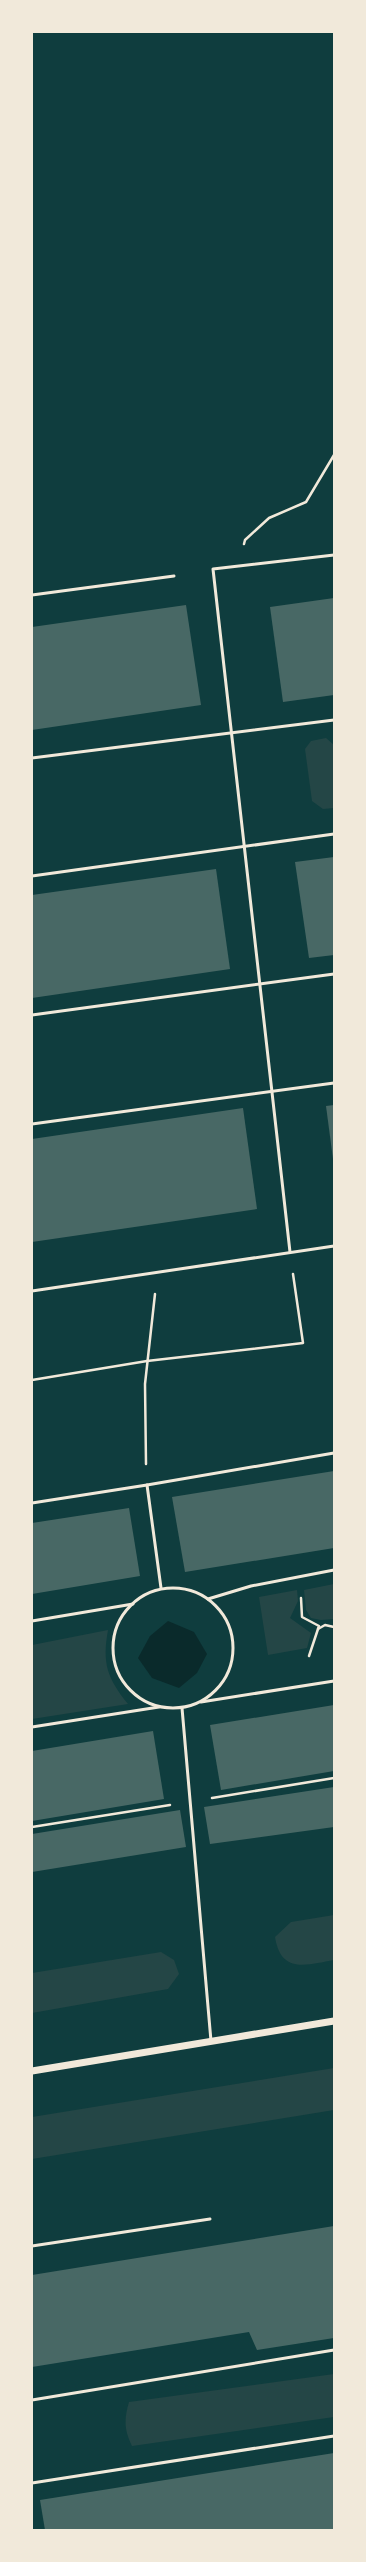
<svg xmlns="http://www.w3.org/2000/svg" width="366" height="2562" font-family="Quicksand,sans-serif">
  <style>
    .green { fill: #244646 }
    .water { fill: #0a2a2b }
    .building { fill: #486865 }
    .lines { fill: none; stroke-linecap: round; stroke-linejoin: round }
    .path { stroke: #f1e9da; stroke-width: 2.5 }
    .service { stroke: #f1e9da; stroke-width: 3 }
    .tertiary { stroke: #f1e9da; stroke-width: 7 }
  </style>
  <rect width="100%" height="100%" fill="#0f3d3e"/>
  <g class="green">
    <path d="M326 738 334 745V808L323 809 312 801 305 749 311 741Z"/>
    <path d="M334 1584V1619L321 1620 311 1618 306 1610 304 1590Z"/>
    <path d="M297 1590 298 1601 290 1618 311 1633 307 1648 268 1655 259 1597Z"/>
    <path d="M108 1630C102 1663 107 1678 128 1704L32 1719V1645Z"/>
    <path d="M334 1915V1960C306 1965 281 1974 275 1937L291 1922Z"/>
    <path d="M161 1952 174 1960 179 1974 168 1989 32 2013V1973Z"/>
    <path d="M334 2068V2110L32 2159V2117Z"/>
    <path d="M334 2374V2417L132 2446C124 2430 124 2419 129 2402Z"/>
  </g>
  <path class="water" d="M168 1621 194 1632 207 1654 197 1673 179 1688 152 1678 138 1658 150 1636Z"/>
  <g class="building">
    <path d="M334 598V695L283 702 270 607Z"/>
    <path d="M186 605 201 705 32 730V627Z"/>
    <path d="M334 857V955L309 958 295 862Z"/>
    <path d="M216 869 230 969 32 998V895Z"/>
    <path d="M334 1105V1159H333L326 1106Z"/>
    <path d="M243 1108 257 1209 32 1242V1139Z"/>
    <path d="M334 1471V1548L185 1572 172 1497Z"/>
    <path d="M129 1508 140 1576 32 1594V1523Z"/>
    <path d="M334 1705V1771L221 1790 210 1725Z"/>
    <path d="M153 1731 164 1799 32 1821V1751Z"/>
    <path d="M334 1787V1827L210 1844 204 1807Z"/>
    <path d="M180 1810 186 1847 32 1872V1834Z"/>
    <path d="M334 2226V2338L257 2350 249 2332 32 2367V2275Z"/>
    <path d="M334 2453V2530H45L40 2500Z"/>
  </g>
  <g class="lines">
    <g class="path">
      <path d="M244 544 245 540 269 518 306 502 334 455"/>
      <path d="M32 1380 147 1361 303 1343 293 1274"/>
      <path d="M146 1464 145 1384 155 1294"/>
      <path d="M301 1598 302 1617 319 1626 309 1656"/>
      <path d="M318 1629 325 1625 334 1627"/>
      <path d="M212 1798 334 1778"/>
      <path d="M32 1827 170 1805"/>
    </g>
    <g class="service">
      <path d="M32 595 174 576"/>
      <path d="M32 758 334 720"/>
      <path d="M32 876 334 834"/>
      <path d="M32 1015 334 974"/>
      <path d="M32 1124 334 1083"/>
      <path d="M290 1252 213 569 334 555"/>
      <path d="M32 1291 334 1246"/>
      <path d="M147 1485 334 1453"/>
      <path d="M32 1503 147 1485 161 1588"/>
      <circle cx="173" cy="1648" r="60"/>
      <path d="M208 1599 251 1586 334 1570"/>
      <path d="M32 1621 133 1604"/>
      <path d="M201 1702 334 1681"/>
      <path d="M182 1708 211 2041"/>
      <path d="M32 1727 159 1707"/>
      <path d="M32 2246 210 2219"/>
      <path d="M32 2400 334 2350"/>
      <path d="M32 2483 334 2436"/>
    </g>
    <path class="tertiary" d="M32 2071 334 2021"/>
  </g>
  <rect width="366" height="2562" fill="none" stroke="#f1e9da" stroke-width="66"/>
</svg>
